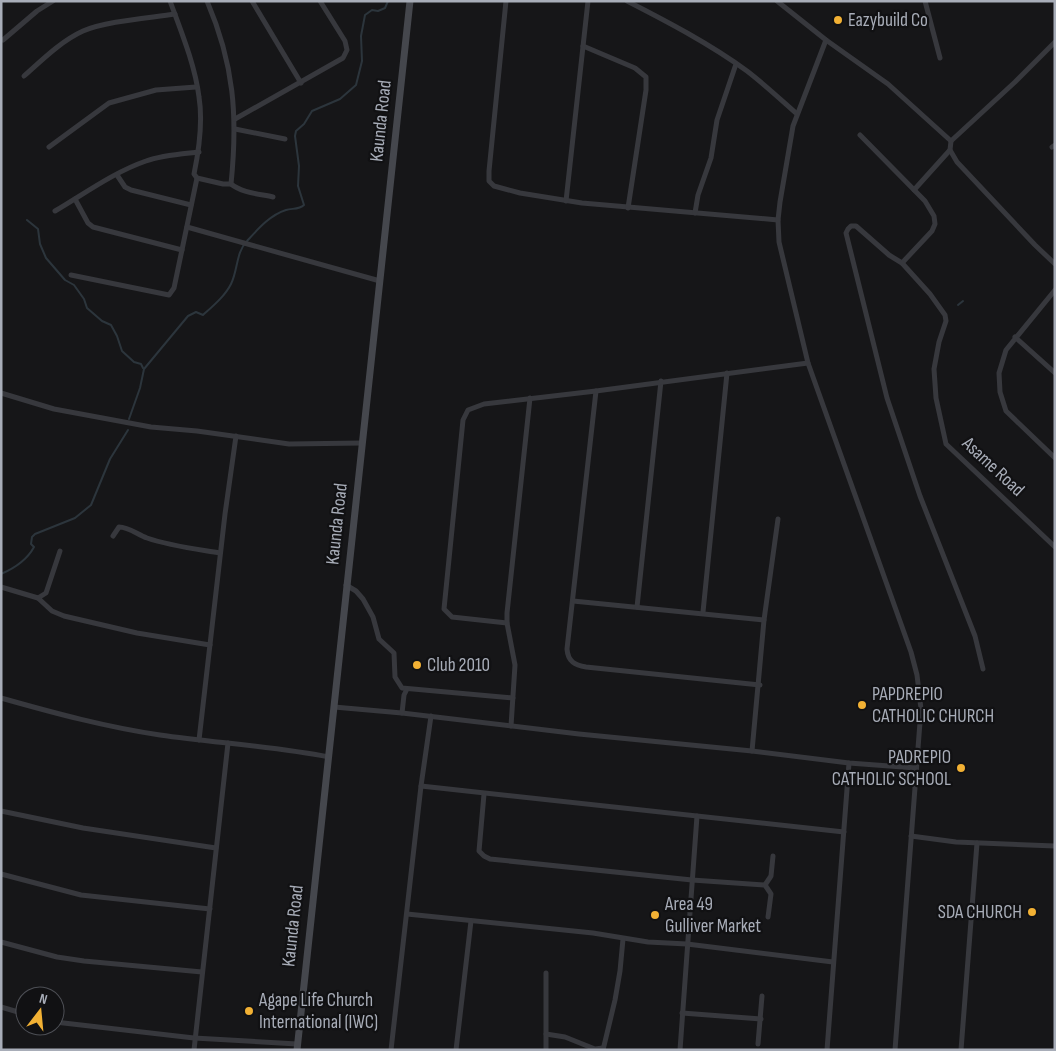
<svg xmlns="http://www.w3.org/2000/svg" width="1056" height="1051" font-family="'Sofia Sans Condensed',sans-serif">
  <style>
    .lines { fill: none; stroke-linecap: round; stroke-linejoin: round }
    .stream { stroke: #2c353c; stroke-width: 2 }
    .minor { stroke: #37383d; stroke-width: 5 }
    .secondary { stroke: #45474d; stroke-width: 7 }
    .poi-dot { fill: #f2b134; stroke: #111113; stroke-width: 2 }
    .labels { text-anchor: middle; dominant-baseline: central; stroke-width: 4.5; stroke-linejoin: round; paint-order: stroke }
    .poi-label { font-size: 19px; fill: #a8adb8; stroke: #111113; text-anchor: start }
    .street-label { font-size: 19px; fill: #a8adb8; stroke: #111113 }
  </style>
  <rect width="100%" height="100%" fill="#161618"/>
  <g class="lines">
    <g class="stream">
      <path d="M27 220 38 229 40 244 46 258 65 280 74 285 84 299 87 308 102 321 111 325 117 336 122 351 134 362 141 364 143 368"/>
      <path d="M958 305 963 301"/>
      <path d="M129 419 140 388 144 369 188 316 196 312 203 315C213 306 225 296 231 284 238 270 236 252 247 241 258 229 270 215 286 210 292 208 299 210 304 205L298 186 299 166 295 136 296 131 304 124 312 111 340 99 356 85 362 61 361 36 365 15 372 10 378 11 385 8 388 1"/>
      <path d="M1 574C15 568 27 560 34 547L31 544 32 537 35 534 75 518 91 505 110 459 128 430"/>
    </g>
    <g class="minor">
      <path d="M170 1C181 31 195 65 199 97 203 122 199 150 194 174L197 178 223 184H231"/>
      <path d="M207 1C234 64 238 116 231 184 242 193 260 194 273 197"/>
      <path d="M252 1 301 83"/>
      <path d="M506 1 489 171V181L494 186 520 193 582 203 778 220"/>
      <path d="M627 1C668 22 710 44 747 71 764 84 780 99 797 114"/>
      <path d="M777 1 826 40 888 84 951 141 1015 82 1055 42"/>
      <path d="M925 1 940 58"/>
      <path d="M3 40 37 11 53 1"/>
      <path d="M826 40 793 126 780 202 778 220 779 242 808 363 911 652 917 675 921 709 895 1050"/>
      <path d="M583 46 635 68 646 77V90L628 208"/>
      <path d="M24 76C42 60 61 41 83 31 106 21 149 18 175 14"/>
      <path d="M235 119 343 58 347 50 345 41 320 1"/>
      <path d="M235 129 285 139"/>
      <path d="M860 135 925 201 934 216 935 224 932 231 902 263 889 255 856 226H851L848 229 846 233 887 398 920 496 975 636 983 669"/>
      <path d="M951 141 950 150 957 162 1035 245 1055 264"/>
      <path d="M49 147 109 103 156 90 196 87"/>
      <path d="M1052 147 1055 145"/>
      <path d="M117 175 125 187 131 190 191 205"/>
      <path d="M914 190 950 150"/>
      <path d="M75 199 88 223 93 227 182 250"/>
      <path d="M566 201 588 1"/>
      <path d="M55 211C84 194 114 172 146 161 162 155 181 154 199 152"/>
      <path d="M695 213 698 195 711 158 717 120 736 64"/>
      <path d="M187 227 380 281"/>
      <path d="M902 263 930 294 945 315 946 321 939 342 934 369 936 398 946 444 1055 547"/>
      <path d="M71 275 169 295 174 288 197 178"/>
      <path d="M1055 290 1006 350 999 373 1000 392 1006 411 1055 458"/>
      <path d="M1015 337 1055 373"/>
      <path d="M596 391 567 649C568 662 575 665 586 667L760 685"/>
      <path d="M1 393 54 409 151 427 197 431 289 444 362 443"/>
      <path d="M113 536 119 527C129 527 138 535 147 538 170 546 196 549 220 553"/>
      <path d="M60 551 46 593 38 598 52 611 64 616 137 633 210 645"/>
      <path d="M346 585 356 591 363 599 373 617 379 639 394 653 395 677 402 688 513 698"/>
      <path d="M1 587 38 598"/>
      <path d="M573 601 764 620"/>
      <path d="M637 607 661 381"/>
      <path d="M703 612 727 373"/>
      <path d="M507 623 452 617 444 609 463 420 468 410 484 404 596 391 808 363"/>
      <path d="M1 698C54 713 106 727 160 735 216 743 273 746 329 757"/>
      <path d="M334 707 402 713 579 734 752 751 849 763 916 768"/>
      <path d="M402 713 404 695 407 689"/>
      <path d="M511 726 515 665 507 623V613L530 398"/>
      <path d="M199 740 225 514 236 436"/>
      <path d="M752 751 764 620 778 519"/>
      <path d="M421 786 844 832"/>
      <path d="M484 794 479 851 484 856 490 859 692 880 765 885 771 876 773 856"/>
      <path d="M1 811 83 828 216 848"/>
      <path d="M911 836 956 842 1055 846"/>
      <path d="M1 874 81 895 210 909"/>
      <path d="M765 885 771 894 768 917"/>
      <path d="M407 914 593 933 648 942 687 944 833 962"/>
      <path d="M1 942 57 957 84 961 202 972"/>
      <path d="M1 1007 25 1014"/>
      <path d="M682 1013 761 1019"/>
      <path d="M55 1022 194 1038 297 1044"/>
      <path d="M546 1034 565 1037 595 1049 603 1048"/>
      <path d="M758 1044 762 996"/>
      <path d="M194 1050 228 743"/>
      <path d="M391 1050 421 786 431 716"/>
      <path d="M456 1050 471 921"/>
      <path d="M546 1050V973"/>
      <path d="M603 1050 615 1000 620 971 623 939"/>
      <path d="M680 1050 697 816"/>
      <path d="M827 1050 849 763"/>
      <path d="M961 1050 977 843"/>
    </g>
    <path class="secondary" d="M297 1050 410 1"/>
  </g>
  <g class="poi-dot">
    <circle cx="838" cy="20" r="5"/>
    <circle cx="417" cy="665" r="5"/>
    <circle cx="862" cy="705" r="5"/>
    <circle cx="961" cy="768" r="5"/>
    <circle cx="1032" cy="912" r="5"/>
    <circle cx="655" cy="915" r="5"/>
    <circle cx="249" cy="1011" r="5"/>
  </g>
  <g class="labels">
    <g class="poi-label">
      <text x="848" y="20">Eazybuild Co</text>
      <text x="427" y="665">Club 2010</text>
      <text x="872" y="694">PAPDREPIO<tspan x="872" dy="22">CATHOLIC CHURCH</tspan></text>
      <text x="951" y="757" text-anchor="end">PADREPIO<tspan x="951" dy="22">CATHOLIC SCHOOL</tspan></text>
      <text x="665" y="904">Area 49<tspan x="665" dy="22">Gulliver Market</tspan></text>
      <text x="1022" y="912" text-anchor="end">SDA CHURCH</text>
      <text x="259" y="1000">Agape Life Church<tspan x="259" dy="22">International (IWC)</tspan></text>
    </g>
    <g class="street-label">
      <text transform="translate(381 121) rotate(-84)">Kaunda Road</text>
      <text transform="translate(993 467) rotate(43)">Asame Road</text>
      <text transform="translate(337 524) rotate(-84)">Kaunda Road</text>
      <text transform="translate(293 926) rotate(-84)">Kaunda Road</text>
    </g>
  </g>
  <rect width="1056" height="1051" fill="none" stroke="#a8adb8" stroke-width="5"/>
  <g transform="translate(40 1011) rotate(16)"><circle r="24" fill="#111113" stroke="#4d4f55"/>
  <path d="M0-4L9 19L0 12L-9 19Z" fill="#f2b134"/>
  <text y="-8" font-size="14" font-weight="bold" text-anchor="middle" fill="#a8adb8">N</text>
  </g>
</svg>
